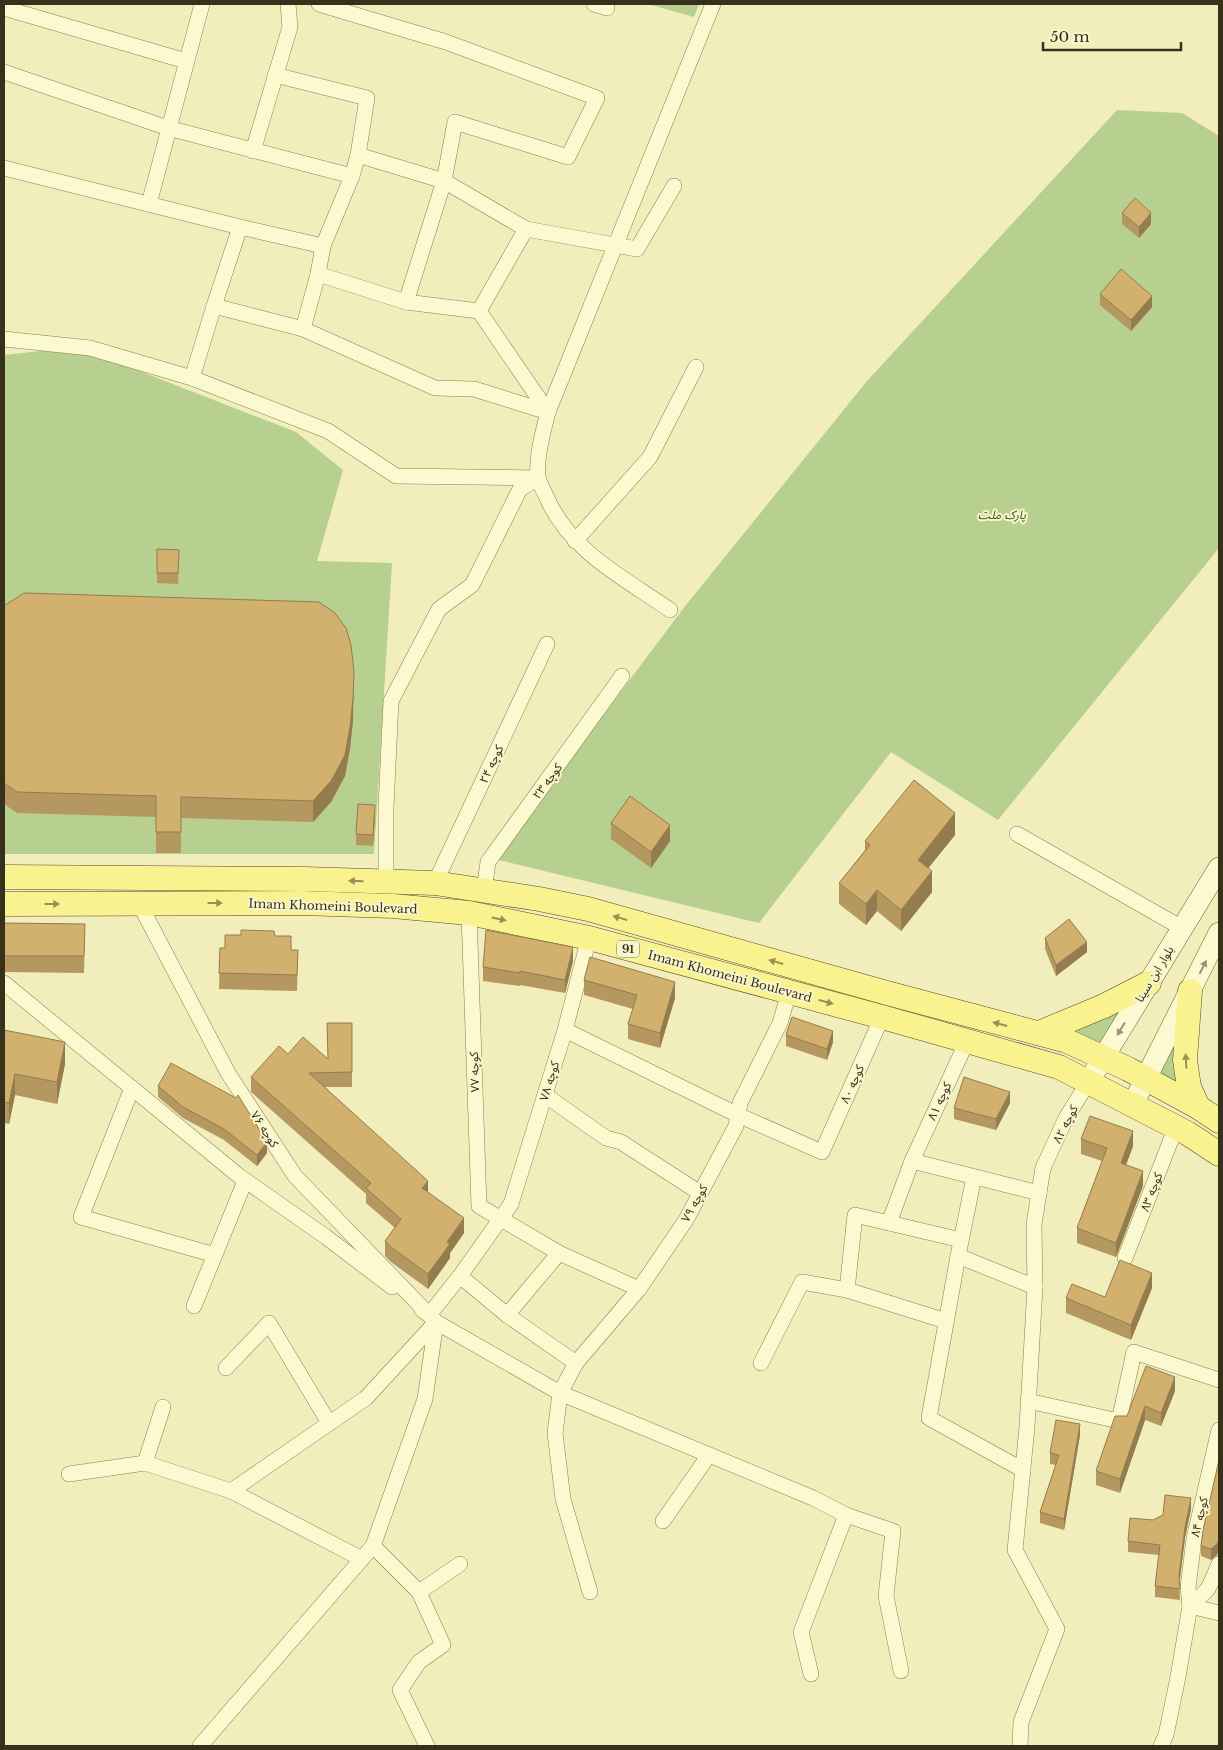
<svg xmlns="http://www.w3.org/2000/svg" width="1223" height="1750" font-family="'Libre Baskerville','Noto Sans Arabic',serif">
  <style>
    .green { fill: #b7cf8f }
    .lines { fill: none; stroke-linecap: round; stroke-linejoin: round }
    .street-casing { stroke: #897e54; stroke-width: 16 }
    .secondary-casing { stroke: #6b5e38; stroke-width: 22 }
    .primary-casing { stroke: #564a29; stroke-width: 25 }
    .street { stroke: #fbf9cf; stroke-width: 15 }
    .secondary { stroke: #fbf9cf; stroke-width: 21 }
    .primary { stroke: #f8f28f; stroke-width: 24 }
    .wall { fill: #b5985f }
    .shaded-wall { fill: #937c4d }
    .building { fill: #d2b16e; stroke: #937c4d }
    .oneway { fill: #989154 }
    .oneway2 { fill: #999474 }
    .labels { text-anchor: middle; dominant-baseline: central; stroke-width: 4; stroke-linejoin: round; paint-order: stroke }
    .shield { fill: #f8f6cc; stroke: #716b4f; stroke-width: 1 }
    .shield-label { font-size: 11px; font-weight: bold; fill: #37301a }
    .park-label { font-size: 12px; font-style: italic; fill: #3a551f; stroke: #f8f6cc }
    .street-label { font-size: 12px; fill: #37301a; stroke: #f8f6cc }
  </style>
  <rect width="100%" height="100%" fill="#f1eebc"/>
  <g class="green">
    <path d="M648 4H699L694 17Z"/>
    <path d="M1117 110 1182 113 1219 136V548L998 820 891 752 759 923 495 859 686 605 867 381Z"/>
    <path d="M78 347 296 432 343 470 317 561 392 563 374 854H4V355Z"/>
    <path d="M1136 996 1102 1052 1055 1033Z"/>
    <path d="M1180 1022 1182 1093 1151 1078Z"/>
  </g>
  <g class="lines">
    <g class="street-casing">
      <g id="street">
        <path d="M319 4 446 42 597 98 568 157 455 122 444 181 406 302"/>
        <path d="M594 4 607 8"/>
        <path d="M4 8 186 61"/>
        <path d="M4 72 168 128 352 176"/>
        <path d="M275 75 367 98 358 155 352 176 323 246 318 274 303 329"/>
        <path d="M253 151 290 27 288 4"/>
        <path d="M358 155 444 181 526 229 637 249 674 186"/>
        <path d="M4 168 240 227 323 246"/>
        <path d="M149 204 202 4"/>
        <path d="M318 274 406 302 479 311 548 412"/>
        <path d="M214 306 303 329 435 388 474 389 548 412"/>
        <path d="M479 311 526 229"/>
        <path d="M4 339 90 348 192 378 328 431 396 476 538 478"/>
        <path d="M192 378 214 306 240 227"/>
        <path d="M575 541 650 457 696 367"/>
        <path d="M670 610C624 578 570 551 547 498 544 491 539 483 538 477 536 455 543 433 548 412L713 4"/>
        <path d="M1017 834 1182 928"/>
        <path d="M386 882V807L391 701 439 609 472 585 520 489 538 478"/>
        <path d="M435 883 547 644"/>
        <path d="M484 891 488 862 622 676"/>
        <path d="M139 903 228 1073 295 1176 436 1322 425 1399 373 1546 200 1746"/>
        <path d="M469 913 479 1206 559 1253 639 1289"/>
        <path d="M4 983 239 1176 326 1237 392 1287"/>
        <path d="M789 992 780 1023 740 1103 736 1126 686 1220 639 1289 576 1363 560 1393 813 1498 846 1515 893 1531 886 1596 901 1671"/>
        <path d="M565 1030 738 1115 822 1152 882 1017"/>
        <path d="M132 1088 81 1217 215 1255"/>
        <path d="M545 1095 606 1138 621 1142 700 1193"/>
        <path d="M912 1161 1039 1193"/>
        <path d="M974 1177 958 1256 1035 1287"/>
        <path d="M961 1240 889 1223 912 1161 967 1041"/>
        <path d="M958 1256 929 1418 1023 1470"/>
        <path d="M1125 1258 1176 1127"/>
        <path d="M460 1276 507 1315 576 1363"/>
        <path d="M847 1290 855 1215 889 1223"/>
        <path d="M194 1306 245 1181"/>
        <path d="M422 1310 429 1315 460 1276 511 1204 565 1030 589 938"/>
        <path d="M507 1315 559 1253"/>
        <path d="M761 1363 802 1282 847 1290 946 1321"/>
        <path d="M226 1368 269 1323 329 1423"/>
        <path d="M1028 1401 1119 1421 1134 1352 1219 1380"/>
        <path d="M145 1463 163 1407"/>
        <path d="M69 1474 145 1463 231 1491"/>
        <path d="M663 1521 709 1455"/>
        <path d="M373 1546 419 1592 443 1645 419 1662 400 1690 427 1746"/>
        <path d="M362 1559 231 1491 366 1398 436 1322 560 1393 555 1433 563 1499 590 1592"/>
        <path d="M419 1592 460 1564"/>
        <path d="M1190 1606 1208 1589 1219 1564"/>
        <path d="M1190 1606 1219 1613"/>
        <path d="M811 1674 801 1632 846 1515"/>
        <path d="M1020 1746 1021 1722 1057 1629 1015 1550 1027 1427 1035 1287 1034 1224 1043 1168 1066 1118 1089 1081"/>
        <path d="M1161 1746 1166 1735 1178 1677 1190 1606 1188 1588 1194 1539 1219 1430"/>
      </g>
    </g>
    <g class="secondary-casing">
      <g id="secondary">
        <path d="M1089 1081 1219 868"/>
        <path d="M1133 1104 1219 933"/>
      </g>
    </g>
    <g class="primary-casing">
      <g id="primary">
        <path d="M4 877 305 879 435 883 539 899 588 909 887 993 1067 1041 1128 1069 1198 1107 1219 1121"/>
        <path d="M4 904 301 903 393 906 469 913 589 938 882 1017 1059 1067 1187 1133 1219 1154"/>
        <path d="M1190 991 1185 1060 1189 1087 1198 1107"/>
        <path d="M1039 1033 1104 1006 1149 983"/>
      </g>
    </g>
    <use href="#street" class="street"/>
    <use href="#secondary" class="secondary"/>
    <use href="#primary" class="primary"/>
  </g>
  <g class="wall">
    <path d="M1122 213 1151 224 1139 238 1122 224Z"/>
    <path d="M1100 294 1152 307 1131 331 1100 305Z"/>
    <path d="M157 549 179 561 178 584 157 583Z"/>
    <path d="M4 606 353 720 350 748 345 776 331 802 313 822 181 818V853H156V817L17 813 4 804Z"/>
    <path d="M375 816 373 846 356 845V834Z"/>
    <path d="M611 823 670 841 651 868 611 839Z"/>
    <path d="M955 835 928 868 932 892 901 931 877 911 866 925 839 904V883L865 850V841Z"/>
    <path d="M4 923 85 924 84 973 4 972Z"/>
    <path d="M275 936 291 950H298L297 991 219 989 220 948H225Z"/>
    <path d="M1045 938 1087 952 1056 976 1045 949Z"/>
    <path d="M573 961 565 993 520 985V986L483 981V967Z"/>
    <path d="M584 980 675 998 660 1048 628 1039V1024L633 1009 584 995Z"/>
    <path d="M352 1023V1087H325L428 1192 464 1233 450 1253V1258L428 1289 391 1262 385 1256V1241L395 1228 366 1203V1194L251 1092V1077L288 1054 327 1059Z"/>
    <path d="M4 1030 65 1064 57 1104 15 1095 9 1124 4 1123Z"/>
    <path d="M786 1035 833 1042 827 1060 786 1046Z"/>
    <path d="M158 1086 267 1153 257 1166 224 1140 183 1118 158 1097Z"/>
    <path d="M1010 1103 996 1130 954 1119V1108Z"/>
    <path d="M1081 1139 1133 1146 1126 1165 1143 1186 1116 1257 1077 1243V1228L1102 1161 1081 1154Z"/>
    <path d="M1152 1288 1131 1340 1066 1313V1298L1105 1297Z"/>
    <path d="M1175 1391 1161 1426 1145 1420 1120 1493 1096 1485V1471L1127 1416Z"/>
    <path d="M1080 1435 1064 1530 1040 1523V1512L1056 1465 1050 1464V1453Z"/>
    <path d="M1219 1460 1217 1555 1211 1560 1201 1556V1546Z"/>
    <path d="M1191 1509 1185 1538 1179 1582 1180 1600 1155 1597V1586L1159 1555 1128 1552V1541Z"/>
  </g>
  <g class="shaded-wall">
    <path d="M1151 213V224L1139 238V227Z"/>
    <path d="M1152 296V307L1131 331V320Z"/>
    <path d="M354 672 353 720 350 748 345 776 331 802 313 822V801Z"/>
    <path d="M375 805V816L373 846V835Z"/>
    <path d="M955 813V835L918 881V860Z"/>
    <path d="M670 825V841L651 868V852Z"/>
    <path d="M932 871V892L901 931V910Z"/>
    <path d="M877 890V911L866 925V904Z"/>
    <path d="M1087 942V952L1056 976V965Z"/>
    <path d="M573 947V961L565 993V980Z"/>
    <path d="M675 982V998L660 1048V1033Z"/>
    <path d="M833 1031V1042L827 1060V1049Z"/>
    <path d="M65 1042V1064L57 1104V1082Z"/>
    <path d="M15 1074V1095L9 1124V1103Z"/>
    <path d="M1010 1092V1103L996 1130V1119Z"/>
    <path d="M1133 1131V1146L1121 1178V1163Z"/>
    <path d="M267 1142V1153L257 1166V1155Z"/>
    <path d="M1143 1171V1186L1116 1257V1243Z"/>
    <path d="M428 1181V1196L422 1188Z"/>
    <path d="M464 1218V1233L450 1253V1258L428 1289V1274L447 1242Z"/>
    <path d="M1152 1273V1288L1131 1340V1325Z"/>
    <path d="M1175 1377V1391L1161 1426V1413Z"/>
    <path d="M1145 1406V1420L1120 1493V1479Z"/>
    <path d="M1080 1424V1435L1064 1530V1519Z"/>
    <path d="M1191 1498V1509L1185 1538 1179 1587V1576L1185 1527Z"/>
    <path d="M1219 1540V1551L1217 1555 1211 1560V1549Z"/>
  </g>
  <g class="building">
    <path d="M1135 198 1151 213 1139 227 1122 213Z"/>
    <path d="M1121 269 1152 296 1131 320 1100 294Z"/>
    <path d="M157 549 179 550 178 573H157Z"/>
    <path d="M24 593 319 602 335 613 346 628 351 645 354 672 353 699 350 727 345 755 331 781 313 801 181 797V832H156V796L17 792 4 783V606L7 604Z"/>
    <path d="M914 780 955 813 918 860 932 871 901 910 877 890 866 904 839 883 870 845 865 841Z"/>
    <path d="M630 796 670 825 651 852 611 823Z"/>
    <path d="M358 804 375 805 373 835 356 834Z"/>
    <path d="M1069 919 1087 942 1056 965 1045 938Z"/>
    <path d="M4 923 85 924 84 956H4Z"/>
    <path d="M241 930 274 931 275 936H291V950H298L297 975 219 973 220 948H225V935H241Z"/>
    <path d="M486 930 573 947 565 980 520 971V973L483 967Z"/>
    <path d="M590 957 675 982 660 1033 628 1024 637 995 584 980Z"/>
    <path d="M792 1017 833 1031 827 1049 786 1035Z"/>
    <path d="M327 1023H352V1072L309 1073 428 1181 422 1188 464 1218 447 1242 450 1244 428 1274 391 1247 385 1241 401 1219 366 1188 371 1183 251 1077 279 1046 288 1054 303 1037 328 1059Z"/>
    <path d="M4 1030 65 1042 57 1082 15 1074 9 1103 4 1102Z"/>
    <path d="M171 1063 236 1098 238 1095 267 1142 257 1155 224 1129 183 1107 158 1086Z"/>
    <path d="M964 1077 1010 1092 996 1119 954 1108Z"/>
    <path d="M1090 1116 1133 1131 1121 1163 1143 1171 1116 1243 1077 1228 1107 1148 1081 1139Z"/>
    <path d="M1120 1260 1152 1273 1131 1325 1066 1298 1072 1284 1105 1297Z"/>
    <path d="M1146 1366 1175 1377 1161 1413 1145 1406 1120 1479 1096 1471 1115 1416H1127Z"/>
    <path d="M1056 1420 1080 1424 1064 1519 1040 1512 1059 1455 1050 1453Z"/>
    <path d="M1219 1460V1540L1217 1544 1211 1549 1201 1546 1203 1530Z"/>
    <path d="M1165 1495 1191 1498 1185 1527 1179 1576 1180 1589 1155 1586 1160 1545 1128 1541 1130 1518 1153 1520 1163 1515Z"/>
  </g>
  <defs><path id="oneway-solid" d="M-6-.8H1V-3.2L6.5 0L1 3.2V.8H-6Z" transform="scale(1.25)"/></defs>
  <g class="oneway">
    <use href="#oneway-solid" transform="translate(356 881) rotate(-178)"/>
    <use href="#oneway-solid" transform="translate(215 903)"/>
    <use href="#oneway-solid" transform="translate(52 904)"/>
    <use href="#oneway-solid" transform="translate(620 918) rotate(-164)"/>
    <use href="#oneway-solid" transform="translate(499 919) rotate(12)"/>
    <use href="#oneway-solid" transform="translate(776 962) rotate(-164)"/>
    <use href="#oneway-solid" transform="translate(826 1002) rotate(15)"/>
    <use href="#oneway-solid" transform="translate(1000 1024) rotate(-165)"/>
    <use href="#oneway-solid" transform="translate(1186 1061) rotate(-93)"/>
  </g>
  <g class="oneway2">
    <use href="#oneway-solid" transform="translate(1203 967) rotate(-63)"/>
    <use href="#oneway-solid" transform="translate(1121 1029) rotate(121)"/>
  </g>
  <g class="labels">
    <rect class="shield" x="617" y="940.5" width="22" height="17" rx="4"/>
    <g class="shield-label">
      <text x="628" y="949">91</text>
    </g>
    <g class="park-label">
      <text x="1002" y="514">پارک ملت</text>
    </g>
    <g class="street-label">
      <text transform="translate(491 764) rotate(-65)">کوچه ۲۴</text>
      <text transform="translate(547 781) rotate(-54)">کوچه ۲۳</text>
      <text transform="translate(333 906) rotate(2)">Imam Khomeini Boulevard</text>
      <text transform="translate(1154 974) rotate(-59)">بلوار ابن سینا</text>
      <text transform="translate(730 976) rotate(15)">Imam Khomeini Boulevard</text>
      <text transform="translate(474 1072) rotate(-92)">کوچه ۷۷</text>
      <text transform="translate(549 1081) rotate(-73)">کوچه ۷۸</text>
      <text transform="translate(852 1084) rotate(-66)">کوچه ۸۰</text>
      <text transform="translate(939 1101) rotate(-65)">کوچه ۸۱</text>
      <text transform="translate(1065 1124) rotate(-63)">کوچه ۸۲</text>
      <text transform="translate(265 1129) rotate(57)">کوچه ۷۶</text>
      <text transform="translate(1151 1192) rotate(-69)">کوچه ۸۳</text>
      <text transform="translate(694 1203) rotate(-61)">کوچه ۷۹</text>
      <text transform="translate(1199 1517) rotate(-77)">کوچه ۸۴</text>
    </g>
  </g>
  <rect width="1223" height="1750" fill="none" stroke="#37301a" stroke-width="10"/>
  <path d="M1043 42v8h138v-8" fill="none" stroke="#37301a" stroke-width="2.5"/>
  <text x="1050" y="42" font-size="15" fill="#37301a" stroke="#f8f6cc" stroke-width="4" paint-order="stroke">50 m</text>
</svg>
